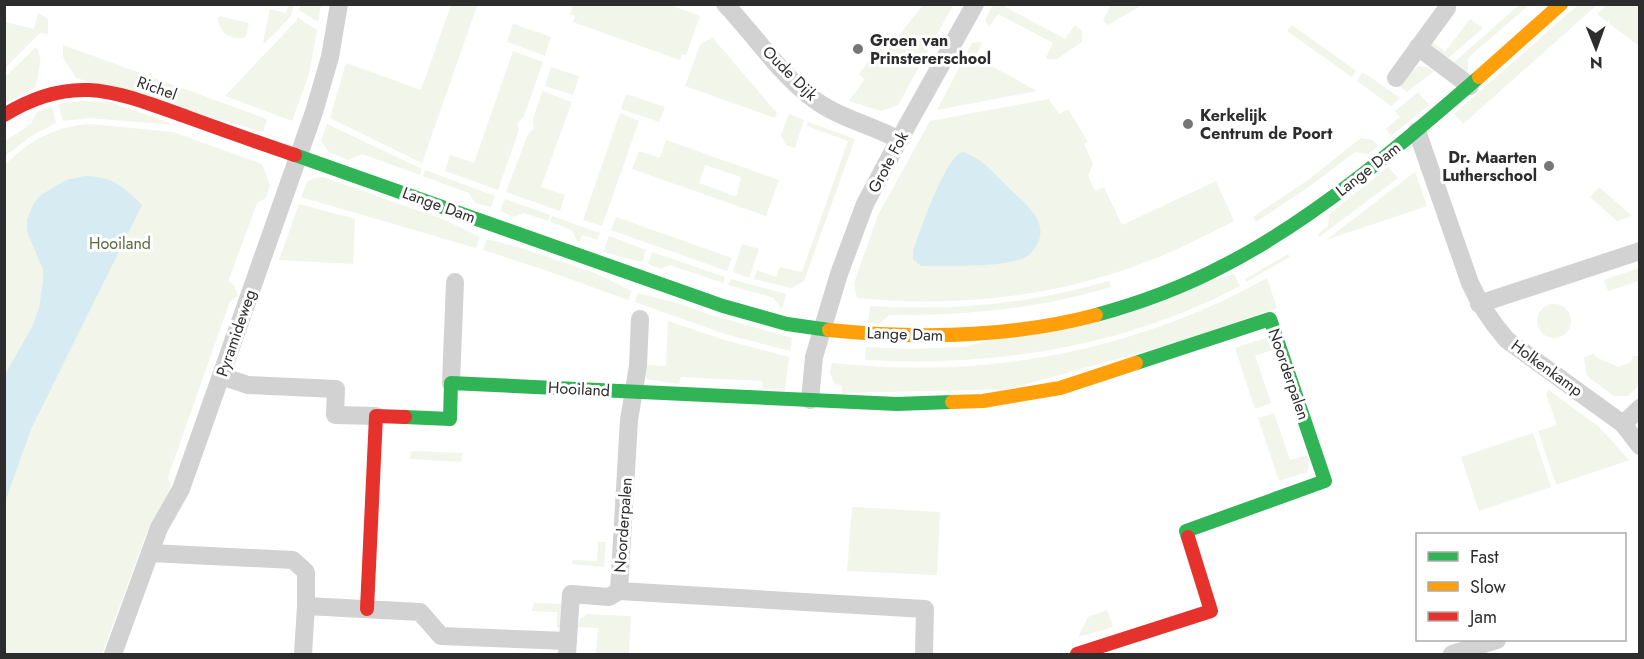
<svg xmlns="http://www.w3.org/2000/svg" width="1644" height="659" font-family="Jost,sans-serif">
  <style>
    .green { fill: #f1f5ea; fill-rule: evenodd }
    .water { fill: #d6ebf2 }
    .lines { fill: none; stroke-linecap: round; stroke-linejoin: round }
    .street { stroke: #d2d2d2; stroke-width: 18 }
    .fast { stroke: #30b455; stroke-width: 14 }
    .slow { stroke: #ff9f0a; stroke-width: 14 }
    .jam { stroke: #e5322d; stroke-width: 14 }
    .poi-dot { fill: #767676; stroke: #fff; stroke-width: 2 }
    .labels { text-anchor: middle; dominant-baseline: central; stroke-width: 6; stroke-linejoin: round; paint-order: stroke }
    .poi-label { font-size: 16px; font-weight: bold; fill: #2d2d2d; stroke: #fff; text-anchor: start }
    .street-label { font-size: 16px; fill: #2d2d2d; stroke: #fff }
    .park-label { font-size: 16px; fill: #566b38; stroke: #fff }
  </style>
  <rect width="100%" height="100%" fill="#fff"/>
  <g class="green">
    <path d="M301 4 321 5 318 22 299 10Z"/>
    <path d="M288 5H294L291 16 265 43 263 42 270 9 286 13Z"/>
    <path d="M451 5H472L477 6 422 163 330 118 346 63 421 90Z"/>
    <path d="M669 5 700 16 686 55 682 54 680 60 573 22 575 16 570 14 573 5Z"/>
    <path d="M923 5H953L898 105 881 111 849 101 865 79 859 74 879 47 886 52Z"/>
    <path d="M993 5H1002L1065 39 1075 25 1082 31V42L1057 59H1048L1046 57 1053 43 998 14 989 27 985 20Z"/>
    <path d="M1105 5H1140L1137 8 1108 25 1103 21 1110 7Z"/>
    <path d="M1519 5H1529L1468 58V72L1464 74 1452 64Z"/>
    <path d="M1578 5H1597L1463 124 1454 114Z"/>
    <path d="M1607 5H1639V46L1597 14Z"/>
    <path d="M38 13 48 19V34L40 33 5 68V22L34 29Z"/>
    <path d="M220 16 249 23 246 37C232 42 218 32 218 18Z"/>
    <path d="M297 17 317 30 309 74 292 121 225 96 297 20Z"/>
    <path d="M1470 19 1483 28 1446 60 1430 46 1431 43H1433L1445 52Z"/>
    <path d="M513 24 551 37 545 56 507 42Z"/>
    <path d="M1292 25 1356 71 1352 77 1287 31Z"/>
    <path d="M712 37 777 113 775 118 685 86 700 45Z"/>
    <path d="M981 42 982 44 975 57 1037 91 937 110 972 43Z"/>
    <path d="M63 45 267 119 263 132 76 78 63 57Z"/>
    <path d="M36 47C44 57 38 74 36 87L5 104V77Z"/>
    <path d="M513 51 543 62 524 116 517 123 519 130 498 190 445 171 450 155 474 163Z"/>
    <path d="M1419 66 1427 67 1434 71 1407 92 1399 86 1410 72Z"/>
    <path d="M551 67 579 76 573 95 545 86Z"/>
    <path d="M1362 73 1367 75 1400 98 1391 106 1357 81Z"/>
    <path d="M542 91 572 102 541 187 565 195 560 211 506 192 528 134 534 128 533 119Z"/>
    <path d="M1418 92 1429 105 1391 136 1386 129 1400 117 1395 111Z"/>
    <path d="M626 94 665 107 659 122 621 109Z"/>
    <path d="M1049 99 1059 114 1068 109 1088 142 1084 144 1093 164 1088 176 1095 191 1104 187 1122 225 1216 181 1234 221C1207 235 1179 249 1151 260 1058 297 956 308 857 298L854 283 878 215 930 121Z"/>
    <path d="M80 101 110 102 176 125 89 118 63 121 58 104Z"/>
    <path d="M52 106 56 123 31 136 5 156V141L31 124 37 112Z"/>
    <path d="M620 113 639 121 602 226 583 220Z"/>
    <path d="M789 114 804 120 795 148 786 145 781 135Z"/>
    <path d="M808 122 855 139 804 281 791 288 754 279 757 270 776 277 780 267 802 272 848 141 807 126Z"/>
    <path d="M90 124 173 132 262 164 270 185 266 198 257 203 228 282 234 285 238 296 230 301 168 477 171 485 166 499 146 535 102 654H5V165C28 141 56 126 90 124Z"/>
    <path d="M327 124 422 169 420 175 362 154 348 160 329 152 321 141Z"/>
    <path d="M1361 138 1373 140 1378 146 1368 154 1355 152 1310 186 1256 222 1253 217 1308 180Z"/>
    <path d="M666 140 779 180 766 216 632 169 639 151 660 158ZM705 165 741 177 737 195 734 196 699 183Z"/>
    <path d="M1388 167 1398 178 1319 237 1318 234 1328 226 1329 214Z"/>
    <path d="M425 170 495 196 491 207 475 203 469 193 423 176Z"/>
    <path d="M1415 172 1427 206 1326 240Z"/>
    <path d="M323 177 445 220 480 237 476 248 301 197 307 182 314 178Z"/>
    <path d="M1599 187 1632 216 1617 221 1590 197Z"/>
    <path d="M505 199 550 215 548 221 524 213 514 217 500 211Z"/>
    <path d="M299 204 355 219 353 264 279 260Z"/>
    <path d="M552 216 600 233 597 240 582 235 579 243H578L572 230 550 222Z"/>
    <path d="M616 217 732 258 727 271 611 230Z"/>
    <path d="M609 236 646 250 642 262 603 252Z"/>
    <path d="M487 239 521 248 592 272 632 291 628 300 551 272 483 250Z"/>
    <path d="M742 244 759 249 749 278 733 272Z"/>
    <path d="M652 252 725 277 723 283 670 265 661 269 648 264Z"/>
    <path d="M1288 254 1290 257 1246 282 1245 279Z"/>
    <path d="M1639 268V281L1608 291 1604 280Z"/>
    <path d="M1234 274 1240 286C1125 347 994 367 865 360L866 347 909 349 965 347Z"/>
    <path d="M1267 278 1277 308 1181 341 1009 389 842 393V386L834 383 830 372 832 363C983 380 1134 352 1267 278Z"/>
    <path d="M731 279 786 294 782 310 774 298 728 285Z"/>
    <path d="M1109 281 1111 287C1038 309 964 316 889 315L879 324 868 323 870 306C951 311 1030 304 1109 281Z"/>
    <path d="M638 293 677 303 711 315 789 337 792 338 790 351 728 335 635 302Z"/>
    <circle cx="1554" cy="321" r="17"/>
    <path d="M668 321 721 339 789 357 785 390 763 389 762 381 681 377 679 384 646 379 647 365 666 366Z"/>
    <path d="M1265 338 1273 350 1255 356 1271 403 1255 409 1235 348Z"/>
    <path d="M1594 354 1596 357 1618 367 1631 362 1633 356H1639V385L1628 396H1614L1587 376 1584 357Z"/>
    <path d="M1549 390 1599 427 1629 460 1556 485 1538 431 1557 425 1546 394Z"/>
    <path d="M1274 413 1290 460 1308 455 1309 467 1307 472 1279 481 1258 418Z"/>
    <path d="M1533 433 1551 487 1479 511 1461 457Z"/>
    <path d="M411 451 462 453V462L410 459Z"/>
    <path d="M852 507 940 512 937 575 847 571Z"/>
    <path d="M598 542H606L604 567 572 564 573 560 597 561Z"/>
    <path d="M534 603 561 604 560 628H557V612L532 611Z"/>
    <path d="M1107 610 1113 627 1078 637 1088 617Z"/>
    <path d="M587 614 631 616 629 654H596L598 628 578 627 580 619Z"/>
  </g>
  <g class="water">
    <path d="M963 152C983 158 999 179 1013 192 1028 206 1050 224 1036 246 1032 253 1025 259 1018 260 989 268 951 265 921 266L913 259V251C920 232 945 156 963 152Z"/>
    <path d="M85 176C114 177 122 186 142 205L31 429 5 502V375L32 327 39 308 43 281V269L27 232V220L34 203 41 195 66 180Z"/>
  </g>
  <g class="lines">
    <g class="street">
      <path d="M725 4C754 34 778 72 811 97 837 118 870 124 899 140"/>
      <path d="M1418 47 1470 86"/>
      <path d="M1396 78 1447 8"/>
      <path d="M1417 131 1470 283C1480 305 1491 322 1507 340L1623 424 1640 446"/>
      <path d="M1479 304 1640 251"/>
      <path d="M640 319 638 366 629 420 619 591 925 609 924 654"/>
      <path d="M221 376 248 385 336 389 335 415 376 416"/>
      <path d="M451 383 455 282"/>
      <path d="M810 400 814 357 839 274 865 204 899 140 975 4"/>
      <path d="M1623 424 1640 408"/>
      <path d="M150 553 293 560 306 572V606"/>
      <path d="M113 654 159 528 181 489 314 112 330 57 339 4"/>
      <path d="M303 654 306 606 420 612 441 636 568 641"/>
      <path d="M567 654 571 594 609 597 619 591"/>
      <path d="M1452 654 1497 640"/>
    </g>
    <g class="fast">
      <path d="M295 155 723 306 787 324 829 330"/>
      <path d="M1096 315C1140 303 1183 287 1223 266 1315 219 1402 144 1479 77"/>
      <path d="M1136 363 1270 319 1325 481 1186 531 1188 537"/>
      <path d="M405 417 450 419 451 383 897 404 952 402"/>
    </g>
    <g class="slow">
      <path d="M1479 77 1561 4"/>
      <path d="M829 330C917 339 1009 338 1096 315"/>
      <path d="M952 402 983 401 1060 388 1136 363"/>
    </g>
    <g class="jam">
      <path d="M4 115C74 72 116 92 187 117 223 130 259 143 295 155"/>
      <path d="M367 609 376 416 405 417"/>
      <path d="M1077 654 1211 611 1188 537"/>
    </g>
  </g>
  <g class="poi-dot">
    <circle cx="858" cy="49" r="6"/>
    <circle cx="1188" cy="124" r="6"/>
    <circle cx="1549" cy="166" r="6"/>
  </g>
  <g class="labels">
    <g class="poi-label">
      <text x="870" y="40">Groen van<tspan x="870" dy="18">Prinstererschool</tspan></text>
      <text x="1200" y="115">Kerkelijk<tspan x="1200" dy="18">Centrum de Poort</tspan></text>
      <text x="1537" y="157" text-anchor="end">Dr. Maarten<tspan x="1537" dy="18">Lutherschool</tspan></text>
    </g>
    <g class="street-label">
      <text transform="translate(790 73) rotate(45)">Oude Dijk</text>
      <text transform="translate(157 88) rotate(20)">Richel</text>
      <text transform="translate(888 162) rotate(-62)">Grote Fok</text>
      <text transform="translate(1368 169) rotate(-38)">Lange Dam</text>
      <text transform="translate(439 205) rotate(20)">Lange Dam</text>
      <text transform="translate(236 333) rotate(-71)">Pyramideweg</text>
      <text transform="translate(905 334) rotate(2)">Lange Dam</text>
      <text transform="translate(1547 368) rotate(36)">Holkenkamp</text>
      <text transform="translate(1289 374) rotate(71)">Noorderpalen</text>
      <text transform="translate(579 389) rotate(3)">Hooiland</text>
      <text transform="translate(623 525) rotate(-86)">Noorderpalen</text>
    </g>
    <g class="park-label">
      <text x="120" y="243">Hooiland</text>
    </g>
  </g>
  <rect width="1644" height="659" fill="none" stroke="#2d2d2d" stroke-width="12"/>
  <rect x="1416" y="533" width="210" height="108" fill="#ffffff" stroke="#ababab" stroke-width="1.5"/>
  <rect x="1428" y="552" width="30" height="9" fill="#30b455" stroke="#ababab" stroke-width="1.5"/>
  <text x="1470" y="563" font-size="18" fill="#2d2d2d">Fast</text>
  <rect x="1428" y="582" width="30" height="9" fill="#ff9f0a" stroke="#ababab" stroke-width="1.5"/>
  <text x="1470" y="593" font-size="18" fill="#2d2d2d">Slow</text>
  <rect x="1428" y="612" width="30" height="9" fill="#e5322d" stroke="#ababab" stroke-width="1.5"/>
  <text x="1470" y="623" font-size="18" fill="#2d2d2d">Jam</text>
  <g transform="translate(1596 48) rotate(179)" stroke="#ffffff" stroke-width="4.5" paint-order="stroke">
  <path d="M0-4.5L10 22L0 15L-10 22Z" fill="#2d2d2d"/>
  <text y="-9" font-size="16" font-weight="bold" text-anchor="middle" fill="#2d2d2d">N</text>
  </g>
</svg>
